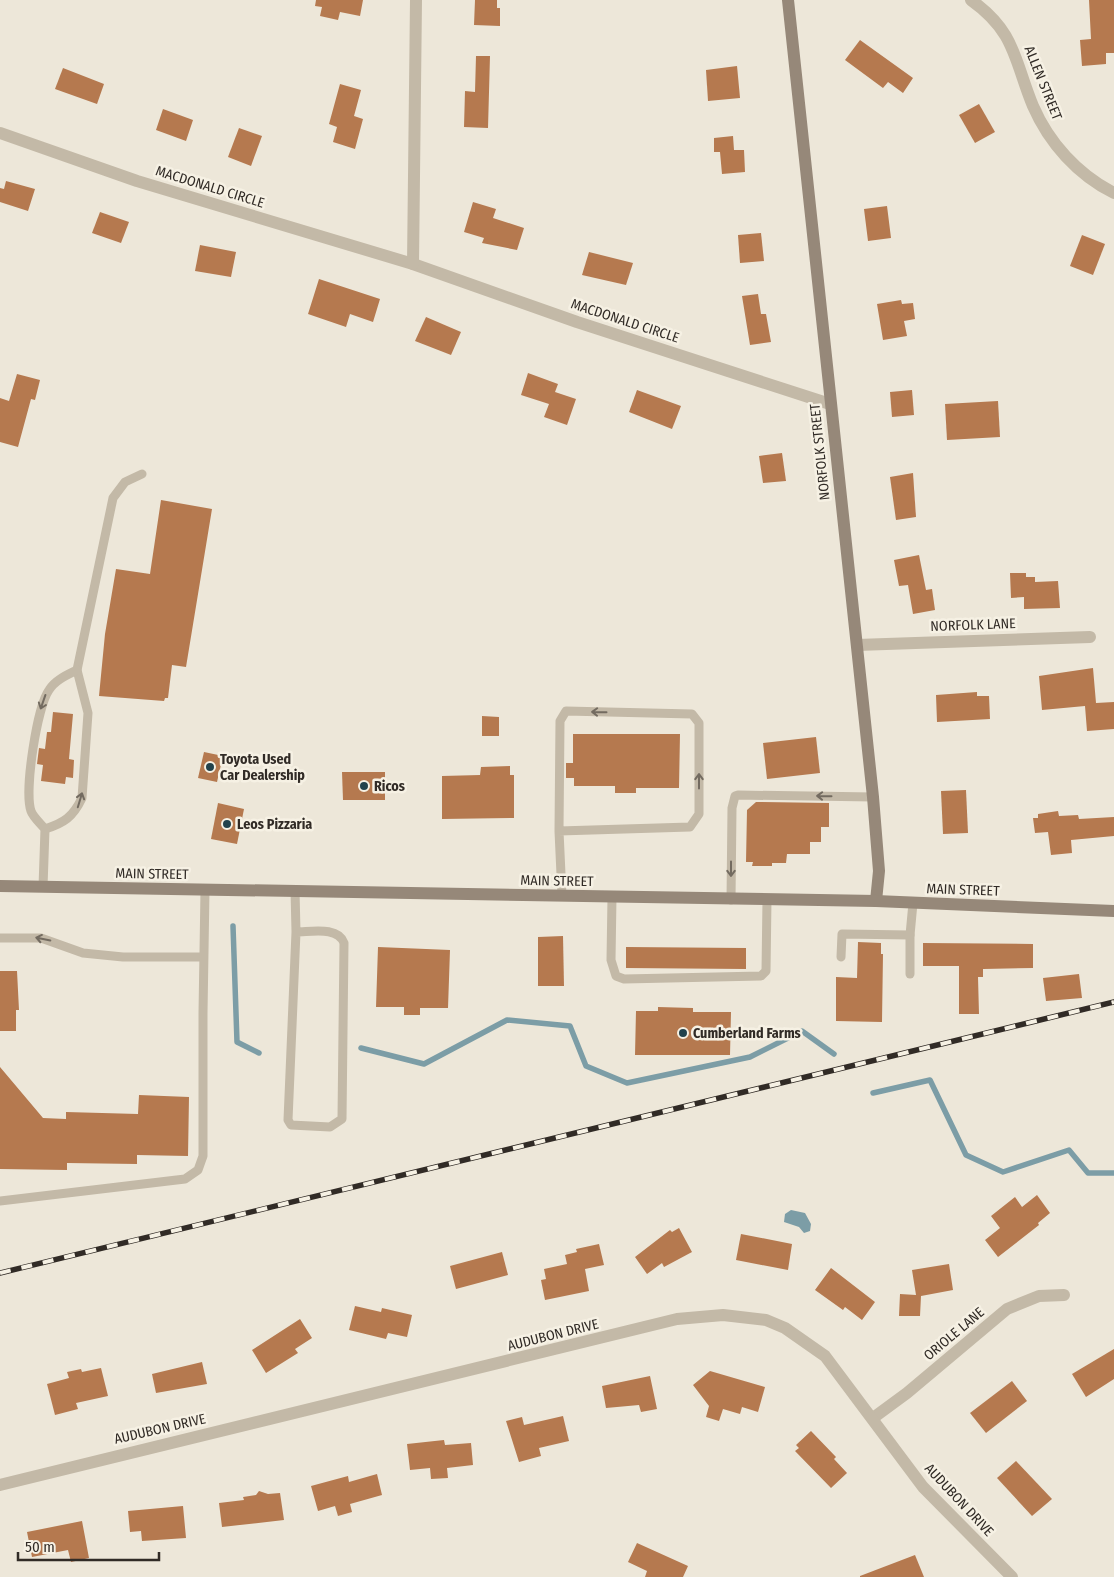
<svg xmlns="http://www.w3.org/2000/svg" width="1114" height="1577" font-family="'Fira Sans Condensed',sans-serif">
  <style>
    .water { fill: #7c9da6 }
    .lines { fill: none; stroke-linecap: round; stroke-linejoin: round }
    .stream { stroke: #7c9da6; stroke-width: 5.5 }
    .building { fill: #b5794f }
    .lane { stroke: #c3b9a7; stroke-width: 9 }
    .street { stroke: #c3b9a7; stroke-width: 12 }
    .secondary { stroke: #968879; stroke-width: 12 }
    .rail-casing { stroke: #312b26; stroke-width: 5.5 }
    .rail { stroke: #f6f1e4; stroke-width: 4; stroke-dasharray: 11; stroke-linecap: butt }
    .oneway { stroke: #736b60 }
    .poi-dot { fill: #22424c; stroke: #f6f1e4; stroke-width: 2 }
    .labels { text-anchor: middle; dominant-baseline: central; stroke-width: 5; stroke-linejoin: round; paint-order: stroke }
    .street-label { font-size: 14px; fill: #312b26; stroke: #f6f1e4 }
    .poi-label { font-size: 14px; font-weight: bold; fill: #312b26; stroke: #f6f1e4; text-anchor: start }
  </style>
  <rect width="100%" height="100%" fill="#ede7d9"/>
  <path class="water" d="M791 1210 805 1213 811 1224 810 1231 804 1233 799 1227 784 1222 785 1214Z"/>
  <g class="lines">
    <g class="stream">
      <path d="M233 926 237 1042 259 1053"/>
      <path d="M361 1048 424 1064 507 1020 570 1026 586 1066 627 1083 750 1057 802 1031 834 1054"/>
      <path d="M873 1093 930 1080 966 1155 1003 1172 1069 1150 1088 1173H1114"/>
    </g>
  </g>
  <g class="building">
    <path d="M316 0H363L360 16 340 12 338 20 320 16 322 7 315 6Z"/>
    <path d="M475 0H497V8H500V26L474 25Z"/>
    <path d="M1089 0H1114V53H1106V64L1082 66 1080 40 1091 39Z"/>
    <path d="M860 40 913 78 903 93 888 82 883 88 845 60Z"/>
    <path d="M476 56H490L488 128 464 127 465 91 475 92Z"/>
    <path d="M737 66 740 98 708 101 706 70Z"/>
    <path d="M63 68 104 84 97 104 55 89Z"/>
    <path d="M340 84 361 90 354 116 363 119 355 149 333 142 337 127 329 124Z"/>
    <path d="M979 104 995 132 975 143 959 115Z"/>
    <path d="M163 109 193 120 186 141 156 130Z"/>
    <path d="M239 128 262 136 251 166 228 157Z"/>
    <path d="M733 136 734 150H744L745 172 722 174 720 152H714V138Z"/>
    <path d="M6 181 35 189 28 211 0 202V188L4 189Z"/>
    <path d="M473 202 496 209 493 218 524 228 517 250 482 243 484 238 464 232Z"/>
    <path d="M887 206 891 238 868 241 864 209Z"/>
    <path d="M100 212 129 222 121 243 92 233Z"/>
    <path d="M761 233 764 261 740 263 738 235Z"/>
    <path d="M1082 235 1105 244 1093 275 1070 266Z"/>
    <path d="M200 245 236 252 231 277 195 271Z"/>
    <path d="M589 252 633 263 626 285 582 275Z"/>
    <path d="M319 279 380 299 373 322 350 314 346 327 308 314Z"/>
    <path d="M758 294 761 314H766L771 342 750 345 742 296Z"/>
    <path d="M901 300 902 304 913 303 915 319 904 321 907 336 883 340 877 304Z"/>
    <path d="M426 317 461 332 451 355 415 341Z"/>
    <path d="M528 373 558 384 555 392 576 399 567 425 544 417 549 404 521 395Z"/>
    <path d="M17 374 40 380 35 400 31 399 18 447 0 442V398L9 401Z"/>
    <path d="M637 390 681 406 672 429 629 412Z"/>
    <path d="M912 390 914 415 892 417 890 392Z"/>
    <path d="M998 401 1000 437 947 440 945 404Z"/>
    <path d="M782 453 786 481 763 483 759 456Z"/>
    <path d="M913 473 916 517 896 520 890 477Z"/>
    <path d="M161 500 212 509 186 667 172 665 168 698H165L164 701 99 696 105 634 116 569 150 574Z"/>
    <path d="M919 555 926 590 932 589 935 610 913 614 908 585 899 586 894 560Z"/>
    <path d="M1010 573H1026V577H1035V582L1058 581 1060 608 1024 609V597L1011 598Z"/>
    <path d="M1093 668 1096 703 1114 702V729L1087 731 1085 706 1042 710 1039 676Z"/>
    <path d="M977 692V696H989L990 719 937 722 936 695Z"/>
    <path d="M53 712 73 714 69 759 74 760 73 778 66 777 65 784 41 781 43 765 37 764 39 748 45 749 47 732H51Z"/>
    <path d="M482 716 499 717V736H482Z"/>
    <path d="M573 734H680L679 788H636V793H615V786H574V778H566V763H573Z"/>
    <path d="M816 737 820 773 767 779 763 743Z"/>
    <path d="M204 752 223 756 217 782 198 778Z"/>
    <path d="M510 766V775H514V818L442 819V776L480 775 481 767Z"/>
    <path d="M342 772H385V800H343Z"/>
    <path d="M966 790 968 833 943 834 941 791Z"/>
    <path d="M756 802 829 803V827H821V842H810V854H787L786 863H772V866H752L753 862H746L747 810Z"/>
    <path d="M218 803 244 809 237 844 211 839Z"/>
    <path d="M1058 811 1059 816 1078 815 1079 819 1114 817V836L1071 840 1072 853 1051 855 1048 832 1035 833 1033 818H1038V814Z"/>
    <path d="M563 936 564 986H538V937Z"/>
    <path d="M858 942 881 943V954H883L882 1022 836 1021V977L857 978Z"/>
    <path d="M923 943 1033 944V968L983 969V977H978L979 1014H959V966H923Z"/>
    <path d="M378 947 450 950 448 1008H420V1015H404V1007H376Z"/>
    <path d="M626 947 746 948V969L626 968Z"/>
    <path d="M0 971H17L19 1010H16V1031H0Z"/>
    <path d="M1079 974 1082 998 1046 1001 1043 978Z"/>
    <path d="M658 1007 693 1008V1012H731L730 1055H635L636 1011H658Z"/>
    <path d="M0 1067 43 1118 66 1119V1112L138 1114 139 1095 189 1097 188 1156 137 1155V1164L67 1163V1170L0 1169Z"/>
    <path d="M1037 1195 1050 1213 1038 1223 1039 1225 998 1257 985 1240 1000 1228 991 1216 1015 1197 1022 1207Z"/>
    <path d="M679 1228 692 1252 664 1267 662 1263 647 1274 635 1257 670 1230 672 1232Z"/>
    <path d="M741 1234 792 1244 788 1270 736 1260Z"/>
    <path d="M599 1244 604 1265 585 1269 589 1291 545 1300 541 1280 546 1279 544 1269 567 1264 565 1255 577 1252 576 1249Z"/>
    <path d="M502 1252 508 1275 456 1289 450 1266Z"/>
    <path d="M949 1264 953 1290 921 1296 920 1316H899L900 1294 916 1295 912 1270Z"/>
    <path d="M831 1268 875 1302 862 1320 845 1307 843 1310 815 1290Z"/>
    <path d="M355 1306 381 1312 382 1308 412 1315 407 1337 388 1333 386 1339 349 1330Z"/>
    <path d="M300 1319 312 1338 295 1349 298 1353 266 1373 252 1350Z"/>
    <path d="M1114 1349V1379L1086 1397 1072 1374Z"/>
    <path d="M202 1362 207 1384 156 1393 152 1374Z"/>
    <path d="M101 1368 108 1396 76 1403 78 1409 55 1415 47 1384 69 1378 67 1372 81 1369 82 1372Z"/>
    <path d="M710 1371 765 1387 758 1412 742 1407 740 1414 723 1409 719 1421 706 1417 709 1406 693 1385Z"/>
    <path d="M650 1376 657 1409 641 1412 639 1405 606 1408 602 1386Z"/>
    <path d="M1012 1381 1027 1401 986 1433 970 1413Z"/>
    <path d="M563 1416 569 1441 539 1448 541 1456 519 1462 506 1421 522 1417 524 1425Z"/>
    <path d="M811 1431 836 1457 834 1459 847 1473 831 1488 795 1451 799 1448 796 1445Z"/>
    <path d="M444 1440 445 1445 471 1443 473 1465 447 1468 448 1478 431 1479 430 1468 410 1470 407 1444Z"/>
    <path d="M1016 1461 1052 1499 1032 1516 997 1478Z"/>
    <path d="M377 1474 382 1495 350 1504 352 1512 338 1516 335 1506 318 1511 311 1486 348 1476 349 1482Z"/>
    <path d="M259 1491 268 1494 280 1493 284 1520 222 1527 219 1503 244 1500 243 1497 256 1495Z"/>
    <path d="M183 1506 186 1538 142 1541 141 1531 130 1532 128 1511Z"/>
    <path d="M82 1521 89 1558 71 1562 68 1550 32 1557 27 1532Z"/>
    <path d="M637 1543 688 1566 683 1577H645L647 1571 628 1562Z"/>
    <path d="M915 1555 924 1577H860V1576Z"/>
  </g>
  <g class="lines">
    <g class="lane">
      <path d="M45 829C64 823 73 817 82 798L88 713 77 670 113 498 125 482 142 474"/>
      <path d="M559 831 560 721 566 711 692 714 699 723V814L690 827 559 831 562 896"/>
      <path d="M43 887 45 829C41 824 33 817 31 811 24 791 37 707 49 690 55 680 67 675 77 670"/>
      <path d="M295 890 296 932 288 1120 291 1125 330 1127 342 1119 344 943C338 926 311 932 296 932"/>
      <path d="M612 897 611 960 616 976 624 979 761 976 766 971 767 900"/>
      <path d="M731 900 732 808 735 796 738 795 873 797"/>
      <path d="M910 935V974"/>
      <path d="M0 938H41L83 953 123 957H203"/>
      <path d="M841 957 842 934 910 935 913 903"/>
      <path d="M0 1201 185 1179 198 1170 203 1156V1013L205 890"/>
    </g>
    <g class="street">
      <path d="M971 0C1016 32 1014 60 1033 106 1049 143 1078 175 1114 193"/>
      <path d="M0 133 137 181 413 264 577 322 830 404"/>
      <path d="M413 264 416 0"/>
      <path d="M857 645 1090 637"/>
      <path d="M873 1418 907 1393 1007 1309 1039 1296 1064 1295"/>
      <path d="M0 1485 677 1319 723 1315 766 1320 785 1328 825 1356 923 1487 1012 1577"/>
    </g>
    <g class="secondary">
      <path d="M788 0 873 797 879 871 876 901"/>
      <path d="M0 886 876 901 1114 911"/>
    </g>
    <g class="rail-casing">
      <path id="rail" d="M0 1273 1114 1002"/>
    </g>
    <use href="#rail" class="rail"/>
  </g>
  <defs><path id="oneway-shaft" d="M-6 0H5M1.5-3L5.5 0L1.5 3" fill="none" stroke-width="1.6" stroke-linecap="round" stroke-linejoin="round" transform="scale(1.25)"/></defs>
  <g class="oneway">
    <use href="#oneway-shaft" transform="translate(43 702) rotate(109)"/>
    <use href="#oneway-shaft" transform="translate(599 712) rotate(-179)"/>
    <use href="#oneway-shaft" transform="translate(699 781) rotate(-90)"/>
    <use href="#oneway-shaft" transform="translate(824 796) rotate(-179)"/>
    <use href="#oneway-shaft" transform="translate(80 800) rotate(-73)"/>
    <use href="#oneway-shaft" transform="translate(731 869) rotate(90)"/>
    <use href="#oneway-shaft" transform="translate(43 939) rotate(-168)"/>
  </g>
  <g class="poi-dot">
    <circle cx="210" cy="767" r="5"/>
    <circle cx="364" cy="786" r="5"/>
    <circle cx="227" cy="824" r="5"/>
    <circle cx="683" cy="1033" r="5"/>
  </g>
  <g class="labels">
    <g class="street-label">
      <text transform="translate(1043 83) rotate(68)">ALLEN STREET</text>
      <text transform="translate(210 187) rotate(17)">MACDONALD CIRCLE</text>
      <text transform="translate(625 321) rotate(18)">MACDONALD CIRCLE</text>
      <text transform="translate(820 452) rotate(-96)">NORFOLK STREET</text>
      <text transform="translate(973 625) rotate(-2)">NORFOLK LANE</text>
      <text transform="translate(152 874) rotate(1)">MAIN STREET</text>
      <text transform="translate(557 881) rotate(1)">MAIN STREET</text>
      <text transform="translate(963 890) rotate(2)">MAIN STREET</text>
      <text transform="translate(954 1334) rotate(-40)">ORIOLE LANE</text>
      <text transform="translate(553 1335) rotate(-14)">AUDUBON DRIVE</text>
      <text transform="translate(160 1429) rotate(-13)">AUDUBON DRIVE</text>
      <text transform="translate(959 1500) rotate(47)">AUDUBON DRIVE</text>
    </g>
    <g class="poi-label">
      <text x="220" y="759">Toyota Used<tspan x="220" dy="16">Car Dealership</tspan></text>
      <text x="374" y="786">Ricos</text>
      <text x="237" y="824">Leos Pizzaria</text>
      <text x="693" y="1033">Cumberland Farms</text>
    </g>
  </g>
  <path d="M18 1552v8h141v-8" fill="none" stroke="#312b26" stroke-width="2.5"/>
  <text x="25" y="1552" font-size="15" fill="#312b26" stroke="#f6f1e4" stroke-width="4" paint-order="stroke">50 m</text>
</svg>
